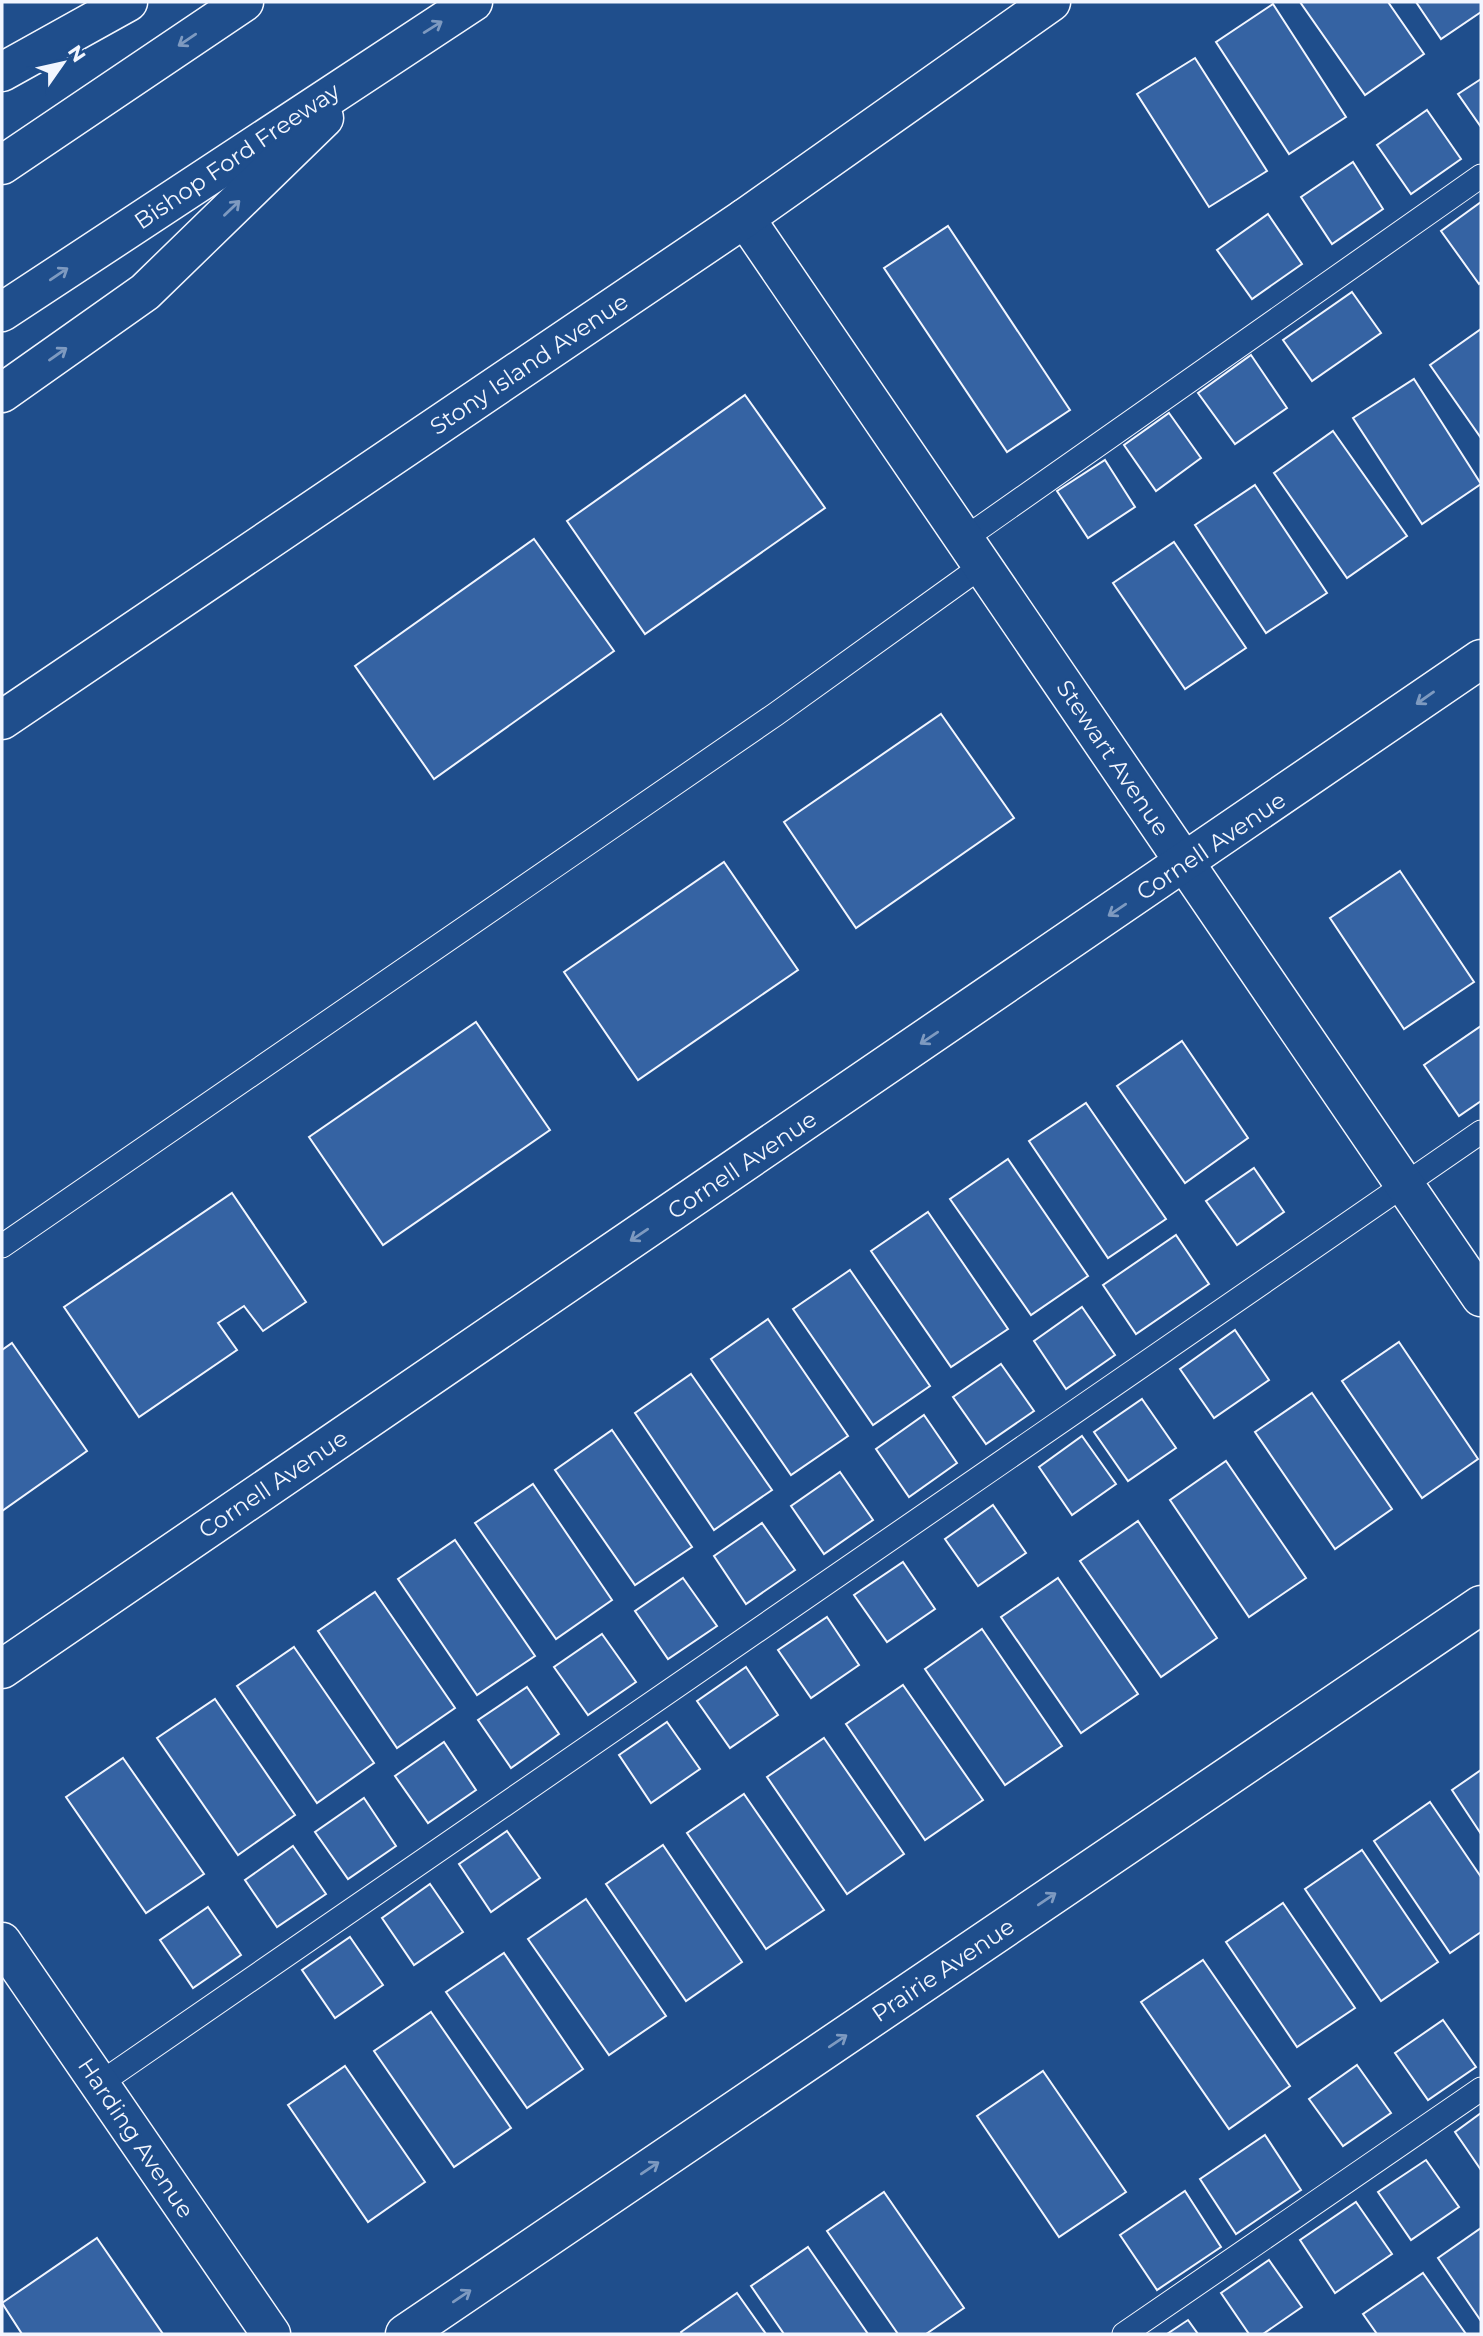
<svg xmlns="http://www.w3.org/2000/svg" width="1483" height="2336" font-family="Montserrat,sans-serif">
  <style>
    .building { fill: #3563a3; stroke: #f2f6ff; stroke-width: 2 }
    .lines { fill: none; stroke-linecap: round; stroke-linejoin: round }
    .lane-casing { stroke: #f2f6ff; stroke-width: 25 }
    .street-casing { stroke: #f2f6ff; stroke-width: 41 }
    .highway-casing { stroke: #f2f6ff; stroke-width: 41 }
    .lane { stroke: #1f4e8c; stroke-width: 23 }
    .street { stroke: #1f4e8c; stroke-width: 38 }
    .highway { stroke: #1f4e8c; stroke-width: 38 }
    .oneway { stroke: #7e9ac0 }
    .labels { text-anchor: middle; dominant-baseline: central; stroke-width: 5; stroke-linejoin: round; paint-order: stroke }
    .street-label { font-size: 23px; fill: #f2f6ff; stroke: #1f4e8c }
  </style>
  <rect width="100%" height="100%" fill="#1f4e8c"/>
  <g class="building">
    <path d="M1300 2H1388L1424 54 1365 95Z"/>
    <path d="M1416 2H1481V12L1441 39Z"/>
    <path d="M1273 4 1346 117 1289 154 1216 42Z"/>
    <path d="M1195 58 1267 171 1209 207 1137 94Z"/>
    <path d="M1481 79V127L1458 94Z"/>
    <path d="M1427 110 1461 159 1411 194 1377 145Z"/>
    <path d="M1353 162 1383 209 1332 244 1301 197Z"/>
    <path d="M1481 202V282L1479 284 1441 231Z"/>
    <path d="M1268 214 1302 264 1252 299 1217 250Z"/>
    <path d="M948 226 1070 410 1007 452 884 268Z"/>
    <path d="M1352 292 1381 333 1312 381 1283 340Z"/>
    <path d="M1481 329V438L1430 365Z"/>
    <path d="M1251 355 1287 408 1235 444 1198 393Z"/>
    <path d="M1414 379 1481 484 1422 524 1353 418Z"/>
    <path d="M745 395 825 508 645 634 567 521Z"/>
    <path d="M1169 413 1201 458 1156 491 1124 445Z"/>
    <path d="M1333 431 1407 536 1347 578 1274 473Z"/>
    <path d="M1105 460 1135 507 1088 538 1057 491Z"/>
    <path d="M1255 485 1327 593 1266 633 1195 525Z"/>
    <path d="M534 539 614 651 434 779 355 666Z"/>
    <path d="M1174 542 1246 648 1185 689 1113 583Z"/>
    <path d="M941 714 1014 818 856 928 784 822Z"/>
    <path d="M724 862 798 970 638 1080 564 972Z"/>
    <path d="M1400 871 1474 982 1404 1029 1330 918Z"/>
    <path d="M476 1022 550 1130 383 1245 309 1137Z"/>
    <path d="M1481 1026V1101L1459 1116 1424 1065Z"/>
    <path d="M1182 1041 1248 1138 1185 1183 1117 1086Z"/>
    <path d="M1086 1103 1166 1219 1108 1258 1029 1141Z"/>
    <path d="M1008 1159 1088 1276 1031 1315 950 1199Z"/>
    <path d="M1254 1168 1284 1212 1237 1245 1206 1201Z"/>
    <path d="M232 1193 306 1302 263 1331 244 1306 218 1323 237 1350 139 1417 64 1307Z"/>
    <path d="M928 1212 1008 1329 951 1367 871 1251Z"/>
    <path d="M1176 1235 1209 1284 1136 1334 1103 1285Z"/>
    <path d="M850 1270 930 1386 873 1425 793 1309Z"/>
    <path d="M1082 1307 1115 1355 1066 1389 1034 1341Z"/>
    <path d="M768 1319 848 1436 791 1475 711 1359Z"/>
    <path d="M1235 1330 1269 1380 1214 1418 1180 1369Z"/>
    <path d="M1399 1342 1478 1459 1422 1498 1342 1381Z"/>
    <path d="M12 1343 87 1451 2 1511V1350Z"/>
    <path d="M1001 1364 1034 1411 986 1444 953 1397Z"/>
    <path d="M691 1374 772 1490 714 1530 635 1413Z"/>
    <path d="M1312 1393 1392 1509 1335 1549 1255 1432Z"/>
    <path d="M1142 1399 1176 1448 1128 1481 1094 1432Z"/>
    <path d="M924 1415 957 1463 909 1497 876 1449Z"/>
    <path d="M612 1430 692 1547 635 1585 555 1470Z"/>
    <path d="M1082 1436 1116 1484 1072 1515 1039 1467Z"/>
    <path d="M1226 1461 1306 1578 1249 1617 1170 1500Z"/>
    <path d="M840 1472 873 1520 824 1554 791 1506Z"/>
    <path d="M533 1484 612 1600 556 1639 475 1523Z"/>
    <path d="M993 1505 1026 1553 978 1586 945 1539Z"/>
    <path d="M1138 1521 1217 1638 1161 1677 1080 1561Z"/>
    <path d="M762 1523 795 1570 746 1604 714 1556Z"/>
    <path d="M455 1540 535 1656 477 1695 398 1579Z"/>
    <path d="M903 1562 935 1609 887 1642 854 1595Z"/>
    <path d="M683 1578 717 1626 668 1659 635 1611Z"/>
    <path d="M1058 1578 1138 1694 1081 1733 1001 1617Z"/>
    <path d="M375 1592 455 1708 397 1748 318 1631Z"/>
    <path d="M827 1617 859 1665 811 1698 778 1650Z"/>
    <path d="M982 1629 1062 1746 1005 1785 925 1669Z"/>
    <path d="M602 1634 636 1682 588 1715 554 1667Z"/>
    <path d="M294 1647 374 1763 317 1803 237 1686Z"/>
    <path d="M746 1667 778 1715 730 1748 697 1701Z"/>
    <path d="M903 1685 983 1800 925 1840 846 1724Z"/>
    <path d="M527 1687 559 1734 511 1768 478 1720Z"/>
    <path d="M215 1699 295 1815 238 1855 157 1738Z"/>
    <path d="M667 1722 700 1769 651 1803 619 1755Z"/>
    <path d="M824 1738 904 1854 847 1894 767 1777Z"/>
    <path d="M444 1742 476 1790 428 1823 395 1776Z"/>
    <path d="M123 1758 204 1874 146 1913 66 1797Z"/>
    <path d="M1481 1770V1834L1452 1790Z"/>
    <path d="M744 1794 824 1910 766 1949 687 1833Z"/>
    <path d="M364 1798 396 1846 348 1879 315 1832Z"/>
    <path d="M1430 1802 1481 1877V1932L1450 1953 1374 1841Z"/>
    <path d="M507 1831 540 1878 491 1912 459 1864Z"/>
    <path d="M663 1845 742 1962 686 2001 606 1884Z"/>
    <path d="M293 1846 326 1894 277 1927 245 1880Z"/>
    <path d="M1362 1850 1438 1962 1381 2001 1305 1889Z"/>
    <path d="M430 1884 463 1932 414 1965 382 1918Z"/>
    <path d="M586 1899 666 2016 609 2055 528 1939Z"/>
    <path d="M1283 1903 1355 2008 1297 2047 1226 1942Z"/>
    <path d="M208 1907 241 1955 193 1988 160 1940Z"/>
    <path d="M350 1937 383 1985 335 2018 302 1970Z"/>
    <path d="M504 1953 583 2069 527 2108 446 1992Z"/>
    <path d="M1203 1960 1290 2086 1229 2129 1141 2002Z"/>
    <path d="M431 2012 511 2128 454 2167 374 2051Z"/>
    <path d="M1443 2020 1476 2067 1428 2100 1395 2053Z"/>
    <path d="M1357 2065 1391 2113 1343 2146 1309 2099Z"/>
    <path d="M345 2066 425 2182 368 2222 288 2105Z"/>
    <path d="M1043 2071 1126 2192 1059 2237 977 2116Z"/>
    <path d="M1481 2113V2170L1455 2132Z"/>
    <path d="M1265 2135 1301 2190 1236 2234 1200 2179Z"/>
    <path d="M1426 2160 1459 2207 1411 2240 1378 2192Z"/>
    <path d="M1185 2191 1221 2247 1157 2290 1120 2235Z"/>
    <path d="M884 2192 964 2308 926 2334H898L827 2231Z"/>
    <path d="M1356 2202 1392 2254 1335 2293 1300 2240Z"/>
    <path d="M1481 2228V2321L1438 2258Z"/>
    <path d="M97 2238 163 2334H22L2 2303Z"/>
    <path d="M808 2247 868 2334H784L751 2286Z"/>
    <path d="M1269 2260 1302 2307 1263 2334H1249L1221 2293Z"/>
    <path d="M1423 2273 1466 2334H1377L1363 2314Z"/>
    <path d="M737 2293 766 2334H682L681 2332Z"/>
    <path d="M1188 2320 1198 2334H1167Z"/>
  </g>
  <g class="lines">
    <g class="lane-casing">
      <g id="lane">
        <path d="M964 539 1481 176"/>
        <path d="M2 1246 776 714 982 566"/>
        <path d="M99 2084 1481 1132"/>
        <path d="M1124 2334 1481 2089"/>
      </g>
    </g>
    <g class="street-casing">
      <g id="street">
        <path d="M745 218 1481 1297"/>
        <path d="M2 720 745 218 1051 2"/>
        <path d="M2 1669 1481 659"/>
        <path d="M2 1942 271 2334"/>
        <path d="M405 2334 1481 1605"/>
      </g>
    </g>
    <g class="highway-casing">
      <g id="highway">
        <path d="M2 72 128 2"/>
        <path d="M2 165 244 2"/>
        <path d="M2 312 473 2"/>
        <path d="M2 393 145 292 324 118"/>
      </g>
    </g>
    <use href="#lane" class="lane"/>
    <use href="#street" class="street"/>
    <use href="#highway" class="highway"/>
  </g>
  <defs><path id="oneway-shaft" d="M-6 0H5M1.5-3L5.5 0L1.5 3" fill="none" stroke-width="1.6" stroke-linecap="round" stroke-linejoin="round" transform="scale(1.75)"/></defs>
  <g class="oneway">
    <use href="#oneway-shaft" transform="translate(433 27) rotate(-32)"/>
    <use href="#oneway-shaft" transform="translate(187 40) rotate(146)"/>
    <use href="#oneway-shaft" transform="translate(232 208) rotate(-44)"/>
    <use href="#oneway-shaft" transform="translate(59 274) rotate(-34)"/>
    <use href="#oneway-shaft" transform="translate(58 354) rotate(-35)"/>
    <use href="#oneway-shaft" transform="translate(1425 698) rotate(145)"/>
    <use href="#oneway-shaft" transform="translate(1117 910) rotate(146)"/>
    <use href="#oneway-shaft" transform="translate(929 1038) rotate(146)"/>
    <use href="#oneway-shaft" transform="translate(639 1235) rotate(146)"/>
    <use href="#oneway-shaft" transform="translate(1047 1899) rotate(-34)"/>
    <use href="#oneway-shaft" transform="translate(838 2041) rotate(-34)"/>
    <use href="#oneway-shaft" transform="translate(650 2168) rotate(-34)"/>
    <use href="#oneway-shaft" transform="translate(462 2296) rotate(-34)"/>
  </g>
  <g class="labels">
    <g class="street-label">
      <text transform="translate(237 156) rotate(-34)">Bishop Ford Freeway</text>
      <text transform="translate(529 364) rotate(-34)">Stony Island Avenue</text>
      <text transform="translate(1113 758) rotate(56)">Stewart Avenue</text>
      <text transform="translate(1211 846) rotate(-34)">Cornell Avenue</text>
      <text transform="translate(742 1165) rotate(-34)">Cornell Avenue</text>
      <text transform="translate(273 1484) rotate(-34)">Cornell Avenue</text>
      <text transform="translate(943 1970) rotate(-34)">Prairie Avenue</text>
      <text transform="translate(136 2138) rotate(56)">Harding Avenue</text>
    </g>
  </g>
  <rect width="1483" height="2336" fill="none" stroke="#f2f6ff" stroke-width="7"/>
  <g transform="translate(63 63) rotate(56)" stroke="#1f4e8c" stroke-width="5" paint-order="stroke">
  <path d="M0-5L12 26L0 18L-12 26Z" fill="#f2f6ff"/>
  <text y="-10" font-size="19" font-weight="bold" text-anchor="middle" fill="#f2f6ff">N</text>
  </g>
</svg>
